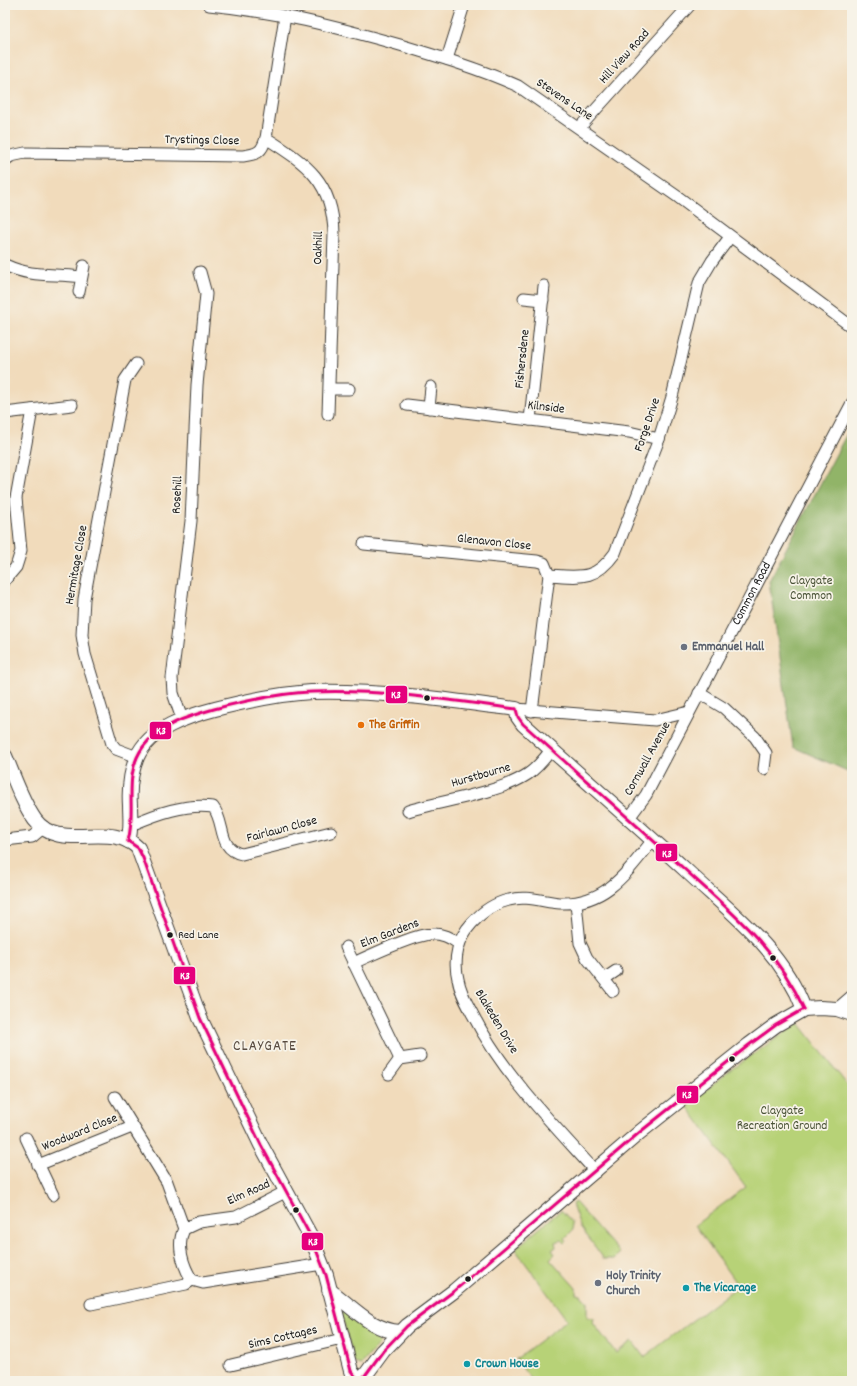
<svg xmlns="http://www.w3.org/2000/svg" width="857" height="1386" font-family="Dekko,sans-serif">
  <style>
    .green { fill: #b7d277; stroke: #6a774a }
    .forest { fill: #91b468; stroke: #566842 }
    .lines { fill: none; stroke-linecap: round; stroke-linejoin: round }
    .minor-casing { stroke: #3c3934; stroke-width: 13 }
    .tertiary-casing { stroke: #3c3934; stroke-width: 16 }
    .minor { stroke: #fff; stroke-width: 11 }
    .tertiary { stroke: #fff; stroke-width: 14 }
    .bus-1-casing { stroke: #f7f3e8; stroke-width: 6 }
    .bus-1 { stroke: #e5007d; stroke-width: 3 }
    .worship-dot { fill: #6b7280; stroke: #f7f3e8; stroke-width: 1.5 }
    .bus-dot { fill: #1c1c1c; stroke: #f7f3e8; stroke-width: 1.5 }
    .food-dot { fill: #e8710a; stroke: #f7f3e8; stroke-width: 1.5 }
    .culture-dot { fill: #0f9aa8; stroke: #f7f3e8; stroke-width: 1.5 }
    .labels { text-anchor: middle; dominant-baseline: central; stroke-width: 3.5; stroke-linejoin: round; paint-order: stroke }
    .bus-label { font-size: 12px; fill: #1c1c1c; stroke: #f7f3e8; text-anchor: start }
    .street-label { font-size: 13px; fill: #1c1c1c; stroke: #f7f3e8 }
    .park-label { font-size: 13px; fill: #4a5337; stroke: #f7f3e8 }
    .worship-label { font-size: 13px; font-weight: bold; fill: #5b616d; stroke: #f7f3e8; text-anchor: start }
    .food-label { font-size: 13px; font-weight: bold; fill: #c56008; stroke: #f7f3e8; text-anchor: start }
    .culture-label { font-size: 13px; font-weight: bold; fill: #0d838f; stroke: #f7f3e8; text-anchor: start }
    .quarter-label { font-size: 15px; letter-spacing: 1px; fill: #594c41; stroke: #f7f3e8 }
    .line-badge { stroke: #f7f3e8; stroke-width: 1.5 }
    .badge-label { font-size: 11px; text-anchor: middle; font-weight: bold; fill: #fff }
  </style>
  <rect width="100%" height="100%" fill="#f7f3e8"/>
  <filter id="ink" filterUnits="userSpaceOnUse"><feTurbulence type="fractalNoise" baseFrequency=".025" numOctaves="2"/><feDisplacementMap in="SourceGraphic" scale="8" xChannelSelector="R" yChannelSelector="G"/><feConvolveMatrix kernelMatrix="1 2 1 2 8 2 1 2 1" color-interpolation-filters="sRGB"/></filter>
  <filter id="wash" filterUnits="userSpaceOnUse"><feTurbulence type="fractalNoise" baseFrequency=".012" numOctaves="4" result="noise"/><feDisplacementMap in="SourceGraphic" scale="16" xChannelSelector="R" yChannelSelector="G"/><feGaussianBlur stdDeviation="0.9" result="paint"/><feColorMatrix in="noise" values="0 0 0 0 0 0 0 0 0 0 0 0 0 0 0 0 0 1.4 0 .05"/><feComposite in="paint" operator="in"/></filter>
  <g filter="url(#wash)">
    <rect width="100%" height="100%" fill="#f1dbbb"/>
    <g class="green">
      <path d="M799 1023 852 1091V1381H532L516 1359 567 1320 515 1249 561 1210 572 1222 573 1230 565 1238 567 1241 565 1243 562 1240 555 1242 556 1247 552 1250 555 1254 550 1259 576 1288V1294L581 1295 587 1302V1318H594L593 1323 616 1353 632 1341 644 1357 738 1286 695 1225 746 1187 687 1106 726 1073Z"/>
      <path d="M575 1202 620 1253 614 1259H604L580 1226 572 1204Z"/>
      <path d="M346 1310C351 1315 355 1320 360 1324 369 1331 378 1332 379 1344L361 1365 357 1364 354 1361 341 1313Z"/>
    </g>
    <path class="forest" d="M852 424V773L793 747 769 581Z"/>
  </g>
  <g filter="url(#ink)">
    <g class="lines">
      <g class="minor-casing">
        <g id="minor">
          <path d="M209 5C274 11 337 27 400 45 440 57 480 69 518 86L678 197 852 327"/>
          <path d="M447 59 464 5"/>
          <path d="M580 127 690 5"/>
          <path d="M266 138C307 164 333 182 334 234L328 414"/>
          <path d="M5 160 11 156 25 153 243 156C258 154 262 152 266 138L285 16"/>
          <path d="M5 265C33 278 52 273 81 277"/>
          <path d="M79 292 84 266"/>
          <path d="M524 298 543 300"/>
          <path d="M136 364 125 380 84 599 82 635 85 654 112 744 116 749 137 757"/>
          <path d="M330 389H349"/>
          <path d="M407 405 629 432 659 439"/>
          <path d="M429 408 431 387"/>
          <path d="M5 413 72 405"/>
          <path d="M530 420 544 286"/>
          <path d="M364 544 537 561 544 563 549 575 532 711"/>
          <path d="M549 575C580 577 595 581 615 553L659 439 672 397 699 283 712 261 730 237"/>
          <path d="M5 580 16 567 21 551 16 498 32 410"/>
          <path d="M699 693 724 708 755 737 766 753 764 769"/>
          <path d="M516 709 655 720 689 712"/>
          <path d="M182 719 173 693 172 678 191 521 197 385 206 294 200 272"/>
          <path d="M408 811C444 800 498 794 528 774 537 768 545 758 551 750"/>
          <path id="s1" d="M629 818 646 795 852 403"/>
          <path d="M131 825C156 814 186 803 213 807 226 823 217 849 242 854L331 832"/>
          <path d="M5 840 32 837 44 827"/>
          <path d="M576 903 580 943 587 958 613 991"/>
          <path d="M346 947 400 1059"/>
          <path d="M353 963C372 955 414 934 432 934 442 933 450 938 458 943"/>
          <path d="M604 979 616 971"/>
          <path d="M837 1009 852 996"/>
          <path d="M389 1074 400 1059 420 1056"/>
          <path d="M115 1097 167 1182 184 1229"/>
          <path d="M26 1138 53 1195"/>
          <path d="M38 1165 132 1127"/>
          <path d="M596 1172C552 1123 503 1074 473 1015 467 1004 460 992 458 979 453 959 458 938 472 923 482 912 494 903 509 900 526 895 544 902 560 903 606 905 627 872 653 840"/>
          <path d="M287 1191 236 1217 199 1222 184 1229C176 1245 183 1266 192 1280L203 1283 322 1264"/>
          <path d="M91 1304 186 1284 192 1280"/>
          <path d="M231 1365 342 1339"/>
        </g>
      </g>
      <g class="tertiary-casing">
        <g id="tertiary">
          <path d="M5 756C14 777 22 802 35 820 59 853 111 820 138 848L200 1018 261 1145 311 1237 326 1275 351 1371 359 1381"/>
          <path d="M128 841C132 829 130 817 130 805 129 790 131 771 137 757 150 728 188 716 215 709 246 701 278 694 311 692 379 690 448 700 516 709L518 717 523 724C578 774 635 823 690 874 733 914 783 952 804 1009"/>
          <path d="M329 1290C353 1307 371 1330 400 1332"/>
          <path d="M361 1381 383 1351 407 1326 454 1291 640 1132 749 1045 776 1025 804 1009 820 1008 837 1009 852 1014"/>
        </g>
      </g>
      <use href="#minor" class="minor"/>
      <use href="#tertiary" class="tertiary"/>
      <g class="bus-1-casing">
        <g id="bus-1">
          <path d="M516 709 518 717 523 724C575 771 629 818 681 866 729 910 777 948 804 1009"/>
          <path d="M128 841 138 848 143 858 200 1018 261 1145 311 1237 326 1275 351 1371 359 1381"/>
          <path d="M128 841C137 810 122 776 143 747 159 725 189 716 214 709 245 701 279 693 312 692 380 689 448 700 516 709"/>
          <path d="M361 1381 383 1351 407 1326 454 1291 640 1132 749 1045 776 1025 804 1009"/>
        </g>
      </g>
      <use href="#bus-1" class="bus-1"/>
    </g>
  </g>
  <g class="worship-dot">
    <circle cx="684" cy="647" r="4"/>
    <circle cx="598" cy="1283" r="4"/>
  </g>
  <g class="bus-dot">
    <circle cx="427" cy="698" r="3.5"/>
    <circle cx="170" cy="935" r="3.5"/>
    <circle cx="773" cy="958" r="3.5"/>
    <circle cx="732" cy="1059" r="3.5"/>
    <circle cx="296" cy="1210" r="3.5"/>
    <circle cx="468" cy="1279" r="3.5"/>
  </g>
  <circle class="food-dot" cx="361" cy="725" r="4"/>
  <g class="culture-dot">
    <circle cx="686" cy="1288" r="4"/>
    <circle cx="467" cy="1364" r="4"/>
  </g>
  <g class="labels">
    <g class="bus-label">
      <text x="178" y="935">Red Lane</text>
    </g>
    <g class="street-label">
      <text transform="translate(625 57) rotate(-48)">Hill View Road</text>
      <text transform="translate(564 100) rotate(34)">Stevens Lane</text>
      <text transform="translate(202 141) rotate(1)">Trystings Close</text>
      <text transform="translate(319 248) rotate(-88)">Oakhill</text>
      <text transform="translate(523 359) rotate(-84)">Fishersdene</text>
      <text transform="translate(546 408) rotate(7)">Kilnside</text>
      <text transform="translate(648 425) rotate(-71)">Forge Drive</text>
      <text transform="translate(178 495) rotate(-87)">Rosehill</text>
      <text transform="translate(494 543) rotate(6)">Glenavon Close</text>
      <text transform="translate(77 565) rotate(-80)">Hermitage Close</text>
      <text stroke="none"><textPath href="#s1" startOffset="256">Common Road</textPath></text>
      <text transform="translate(648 759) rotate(-61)">Cornwall Avenue</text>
      <text transform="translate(481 776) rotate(-16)">Hurstbourne</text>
      <text transform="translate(282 830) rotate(-15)">Fairlawn Close</text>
      <text transform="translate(390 934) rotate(-21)">Elm Gardens</text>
      <text transform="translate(496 1022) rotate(59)">Blakeden Drive</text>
      <text transform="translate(80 1133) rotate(-22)">Woodward Close</text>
      <text transform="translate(249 1193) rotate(-24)">Elm Road</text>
      <text transform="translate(283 1338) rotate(-13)">Sims Cottages</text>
    </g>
    <g class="park-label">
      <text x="811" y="581">Claygate<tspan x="811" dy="15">Common</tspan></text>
      <text x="782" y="1111">Claygate<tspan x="782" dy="15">Recreation Ground</tspan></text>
    </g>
    <g class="worship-label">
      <text x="692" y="647">Emmanuel Hall</text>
      <text x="606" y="1276">Holy Trinity<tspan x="606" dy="15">Church</tspan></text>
    </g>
    <g class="food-label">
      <text x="369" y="725">The Griffin</text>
    </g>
    <g class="culture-label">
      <text x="694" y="1288">The Vicarage</text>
      <text x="475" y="1364">Crown House</text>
    </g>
    <g class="quarter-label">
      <text x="265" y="1047">CLAYGATE</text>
    </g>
  </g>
  <g class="line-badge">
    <rect x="385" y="685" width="23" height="19" rx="4" fill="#e5007d"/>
    <rect x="149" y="721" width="23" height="19" rx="4" fill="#e5007d"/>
    <rect x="655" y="843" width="23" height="19" rx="4" fill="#e5007d"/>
    <rect x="173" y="966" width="23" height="19" rx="4" fill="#e5007d"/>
    <rect x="676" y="1085" width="23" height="19" rx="4" fill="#e5007d"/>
    <rect x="301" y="1232" width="23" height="19" rx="4" fill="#e5007d"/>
  </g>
  <g class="badge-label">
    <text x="396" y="698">K3</text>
    <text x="161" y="734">K3</text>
    <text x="667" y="857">K3</text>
    <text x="185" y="979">K3</text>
    <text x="687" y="1098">K3</text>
    <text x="313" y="1245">K3</text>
  </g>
  <rect width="857" height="1386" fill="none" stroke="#f7f3e8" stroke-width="20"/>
</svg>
